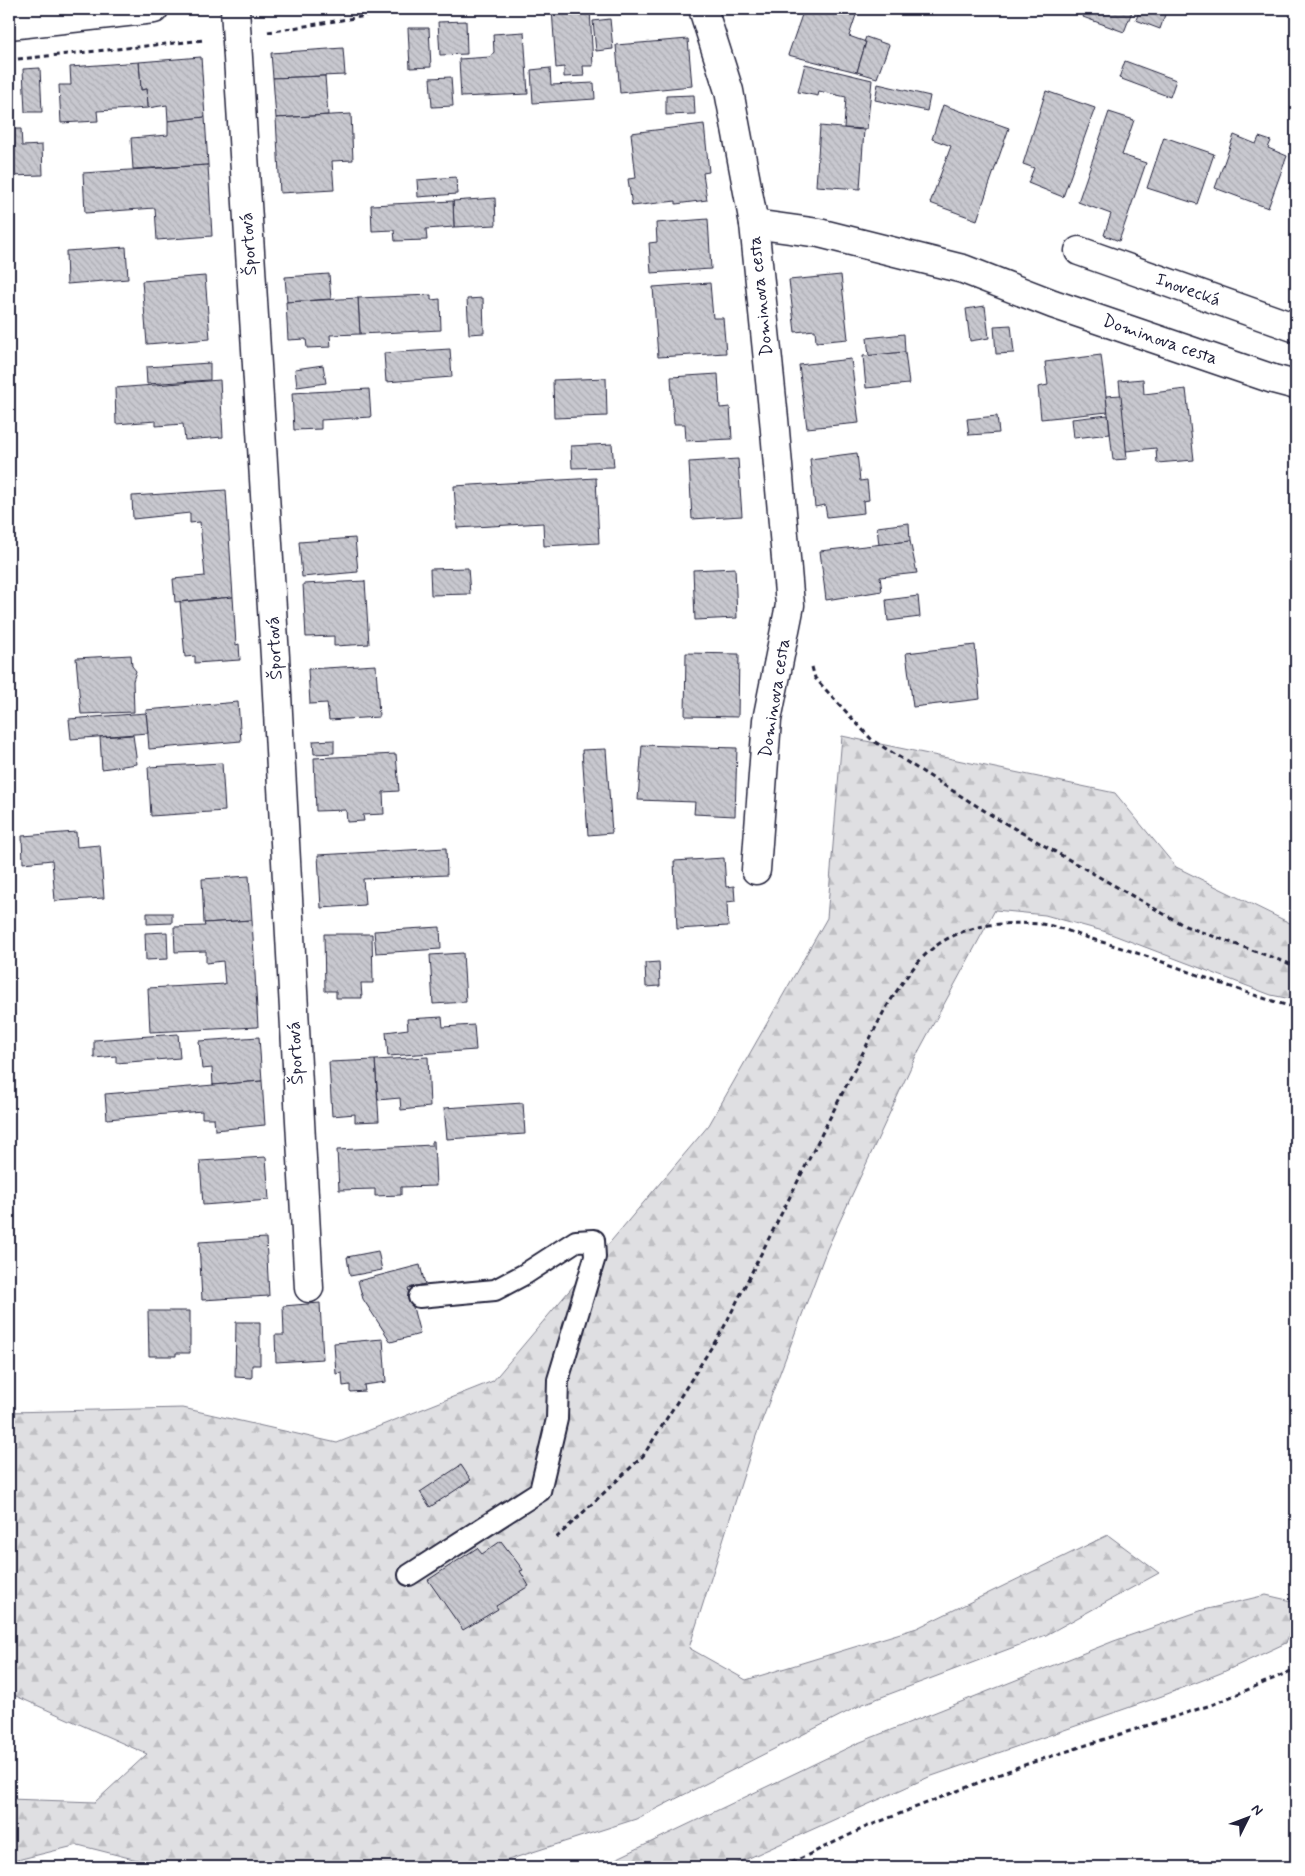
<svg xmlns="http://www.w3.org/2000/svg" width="1305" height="1876" font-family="Mynerve,sans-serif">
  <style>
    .forest { fill: url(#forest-firs); stroke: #80808e }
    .building { fill: url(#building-back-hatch); stroke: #22223b }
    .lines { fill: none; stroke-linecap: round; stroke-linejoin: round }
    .service-casing { stroke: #22223b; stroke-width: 24 }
    .minor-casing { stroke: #22223b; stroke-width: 31 }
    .secondary-casing { stroke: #22223b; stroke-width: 31 }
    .path { stroke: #22223b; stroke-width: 3; stroke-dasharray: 5 4; stroke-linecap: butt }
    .service { stroke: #fff; stroke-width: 20 }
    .minor { stroke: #fff; stroke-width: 28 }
    .secondary { stroke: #fff; stroke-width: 28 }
    .labels { text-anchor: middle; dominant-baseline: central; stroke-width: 4; stroke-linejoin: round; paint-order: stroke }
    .street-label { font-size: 18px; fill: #22223b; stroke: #fff }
  </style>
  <defs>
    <pattern id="forest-firs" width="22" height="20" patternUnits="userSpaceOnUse" patternTransform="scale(1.25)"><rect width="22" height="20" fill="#dfdfe2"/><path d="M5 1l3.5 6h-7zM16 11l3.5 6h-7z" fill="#bfbfc3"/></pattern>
    <pattern id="building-back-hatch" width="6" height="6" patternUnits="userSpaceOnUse" patternTransform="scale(1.25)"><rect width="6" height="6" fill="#c8c8cf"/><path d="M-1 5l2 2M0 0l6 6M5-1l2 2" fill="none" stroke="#acacb3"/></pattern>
  </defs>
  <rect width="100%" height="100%" fill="#fff"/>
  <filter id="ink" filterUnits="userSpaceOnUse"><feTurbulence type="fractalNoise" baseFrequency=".02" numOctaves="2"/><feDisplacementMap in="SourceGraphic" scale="10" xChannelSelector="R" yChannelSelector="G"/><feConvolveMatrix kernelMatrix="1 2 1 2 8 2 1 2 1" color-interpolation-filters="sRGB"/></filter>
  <g filter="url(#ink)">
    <g class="forest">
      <path d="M842 736 1115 793 1176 867 1296 926V1000L1271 995 1103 931 1045 915 995 910 916 1056 827 1249 756 1436 689 1648 746 1680 917 1628 1108 1535 1159 1573 1046 1635 863 1704 636 1819 486 1867H165L78 1845 9 1862V1799L95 1802 147 1754 9 1693V1412L183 1408 337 1443 493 1381 709 1125 827 918Z"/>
      <path d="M1266 1595 1296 1602V1614L1286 1643 1221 1673 1162 1696 929 1777 729 1867H599L858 1743 1114 1641 1203 1610Z"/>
    </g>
    <g class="building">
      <path d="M552 9H590L593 66H583L584 76 564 77V67L556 68Z"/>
      <path d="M804 9H858L849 36 866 42 857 72 788 55Z"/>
      <path d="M1086 9H1133L1124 32 1083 17Z"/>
      <path d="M1140 9H1167L1160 29 1136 20Z"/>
      <path d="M610 19 613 49 596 51 593 21Z"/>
      <path d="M466 21 467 54 440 55 438 22Z"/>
      <path d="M408 28H429L431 67 410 68Z"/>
      <path d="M524 32 528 94 461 97 459 59 490 57 494 52 493 34Z"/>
      <path d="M866 37 889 45 877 78 857 72 866 42H864Z"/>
      <path d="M688 39 692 86 620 93 616 45Z"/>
      <path d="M343 48 345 75 273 78 271 53Z"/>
      <path d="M201 57 205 117 168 121 167 105 148 108 147 89 141 90 139 62Z"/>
      <path d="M1125 61 1176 80 1170 97 1119 78Z"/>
      <path d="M139 62 141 90 147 89 148 108 97 111 98 121 61 123 59 85H71L70 67Z"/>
      <path d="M805 64 872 80 867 129 844 128 846 97 819 91 818 96 798 92Z"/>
      <path d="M40 68 42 112H25L23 69Z"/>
      <path d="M550 68 551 85 594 83 595 99 533 103 531 70Z"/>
      <path d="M325 76 328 115 276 118 273 78Z"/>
      <path d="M451 77 453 106 432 107 430 78Z"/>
      <path d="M878 84 930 96 927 111 875 100Z"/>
      <path d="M1046 91 1095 108 1063 197 1028 183 1034 168 1023 164Z"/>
      <path d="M694 95 695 114 666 115V96Z"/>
      <path d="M943 105 1009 128 977 220 930 203 951 146 932 139Z"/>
      <path d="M1109 112 1134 120 1122 155 1146 163 1119 241 1104 235 1111 214 1078 202Z"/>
      <path d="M351 114 353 160 332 161 334 190 280 193 276 118Z"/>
      <path d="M205 117 208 165 133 169 131 138 168 135V121Z"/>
      <path d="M704 124 709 172 703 173 707 200 676 204V201L632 206 628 179 636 178 631 133Z"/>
      <path d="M820 126 864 130 860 189 816 186Z"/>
      <path d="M9 129H21L22 146 42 145 43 175 9 176Z"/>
      <path d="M1234 135 1256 144 1259 137 1271 141 1268 148 1287 156 1268 208 1215 188Z"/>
      <path d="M1164 137 1214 154 1197 204 1147 188Z"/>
      <path d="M208 165 212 236 157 240 155 208 85 213 83 173Z"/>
      <path d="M1296 171V192L1289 189Z"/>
      <path d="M456 177 457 194 418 197 417 180Z"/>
      <path d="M495 198 496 225 454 227 453 201Z"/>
      <path d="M453 201 454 227 426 229 427 240 395 241 394 230 372 231 371 205Z"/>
      <path d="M708 219 711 269 651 273 649 243 657 242 656 223Z"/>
      <path d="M126 247 128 279 67 284 66 251Z"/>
      <path d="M329 274 331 299 287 302 285 277Z"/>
      <path d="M841 275 848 339 816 342 815 330 795 332 789 280Z"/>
      <path d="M205 276 210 339 147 344 142 281Z"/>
      <path d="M710 283 713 318H723L726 353 658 357 653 287Z"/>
      <path d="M431 295V300L440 299 441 330 360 334 358 298Z"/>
      <path d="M358 298 360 334 330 335 331 347 307 348 306 339 288 340 286 302Z"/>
      <path d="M483 298 484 333 469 334 467 299Z"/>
      <path d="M985 306 989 338 970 341 966 309Z"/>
      <path d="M1011 325 1014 353 996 354 994 326Z"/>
      <path d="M904 334 905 352 869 356 867 338Z"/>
      <path d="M450 349 452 377 386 382 384 353Z"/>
      <path d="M905 352 909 384 866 388 863 356Z"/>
      <path d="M1101 355 1108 412 1041 419 1038 387 1048 385 1045 362Z"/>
      <path d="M851 359 859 423 807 428 799 365Z"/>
      <path d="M210 363V380L147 384 146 367Z"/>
      <path d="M323 365 326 383 297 387 295 369Z"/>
      <path d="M718 374 720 408 730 407 732 439 686 441 685 424H674L671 377Z"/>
      <path d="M606 378 607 416 554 418 553 380Z"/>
      <path d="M1143 379 1144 394 1186 389 1194 460 1157 463 1156 448 1126 451 1119 381Z"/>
      <path d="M220 380 223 437 185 440 183 424 156 426V421L116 424 115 388Z"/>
      <path d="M369 389 371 417 321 420V429L294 430 292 393Z"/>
      <path d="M1121 395 1127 459 1113 460 1106 396Z"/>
      <path d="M1108 415 1110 434 1074 438 1072 419Z"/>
      <path d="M997 416 999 433 969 435 967 419Z"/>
      <path d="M612 444 614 467 572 468 571 446Z"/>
      <path d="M857 453 860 481 867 480 869 500 863 501 864 513 827 517 825 505 815 507 810 459Z"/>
      <path d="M738 459 742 516 692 519 689 462Z"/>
      <path d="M596 478 599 543 544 546 543 523 457 528 454 486Z"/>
      <path d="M226 490 233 597 175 602 173 579 205 576 200 522 190 523V513L133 519 132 496Z"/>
      <path d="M909 523 910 541 879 545 877 527Z"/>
      <path d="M355 538 358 572 302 577 299 542Z"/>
      <path d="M910 541 917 573 880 577 882 591 826 600 820 551Z"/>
      <path d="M468 568 470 594 431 595 430 569Z"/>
      <path d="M735 568 737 618 695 620 693 570Z"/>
      <path d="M365 581 369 644 334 646V636L306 637 303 584Z"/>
      <path d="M918 596 920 617 888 621 886 600Z"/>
      <path d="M233 597 236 645 239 644 240 660 195 663V656L185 657 180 602Z"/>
      <path d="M975 645 980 699 913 707 906 653Z"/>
      <path d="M686 653 739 654 738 717 685 716Z"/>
      <path d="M131 655 132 666 136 671 133 681 134 712 81 714 76 658Z"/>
      <path d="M376 665 379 717 329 720 327 703 310 704 308 669Z"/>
      <path d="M238 702 241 741 149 749 146 710Z"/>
      <path d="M146 713 148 733 71 739 69 719Z"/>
      <path d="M133 735 137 764 102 769 100 737Z"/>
      <path d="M334 740V753L314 754 313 741Z"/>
      <path d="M642 745 737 748 735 816 694 814 695 802 638 800Z"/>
      <path d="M606 749 612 833 588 835 582 750Z"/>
      <path d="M396 754 399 791 383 792 384 814 363 815 364 821 347 822 346 810 316 811 314 758Z"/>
      <path d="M222 763 225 811 151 816 148 767Z"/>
      <path d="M76 832 77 847 100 845 104 898 55 901 52 860 23 863 22 836Z"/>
      <path d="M446 848 447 875 363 879 365 905 321 908 318 855Z"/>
      <path d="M724 858 726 887 734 886 735 901 727 902 728 926 677 929 674 861Z"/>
      <path d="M249 876 252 920 204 923 202 879Z"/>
      <path d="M147 913H172V923L147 924Z"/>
      <path d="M252 920 258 1027 150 1032 148 988 225 984 223 961 206 963V951L175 952 174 927 205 926 204 923Z"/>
      <path d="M440 927 441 949 376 953 374 931Z"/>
      <path d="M167 932 168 959 146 960 145 933Z"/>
      <path d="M324 934H372L373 983H361L362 998H336V991H325Z"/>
      <path d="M463 953 466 1002 433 1004 430 955Z"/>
      <path d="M659 962 660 986 646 987 645 963Z"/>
      <path d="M442 1017 443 1027 474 1025 476 1050 388 1056 386 1032 408 1029 407 1019Z"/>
      <path d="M178 1034 180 1058 116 1063V1056L94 1058V1040Z"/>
      <path d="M259 1037 262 1081 213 1085 212 1068 202 1069 199 1041Z"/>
      <path d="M428 1057 430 1107 401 1110 400 1098 378 1100 375 1060Z"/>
      <path d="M375 1060 379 1121 355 1122V1114L332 1116 329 1062Z"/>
      <path d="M262 1081 265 1125 215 1130 214 1118H202V1111L107 1119 105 1094Z"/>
      <path d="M523 1103 525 1134 447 1139 444 1108Z"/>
      <path d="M432 1141H434L436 1186 401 1187V1195L375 1196V1189L339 1190 337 1150 432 1145Z"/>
      <path d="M266 1157 269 1200 203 1205 200 1161Z"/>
      <path d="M266 1238 269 1296 202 1300 199 1242Z"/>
      <path d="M378 1251 382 1270 350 1276 347 1257Z"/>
      <path d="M420 1265 425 1284 408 1288 420 1334 391 1342 363 1299 358 1281Z"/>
      <path d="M320 1303 323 1359 276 1362 275 1335H284L283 1306Z"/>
      <path d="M148 1311H190V1353H176V1356H149Z"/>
      <path d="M236 1322H260V1365H252V1378L235 1377Z"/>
      <path d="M383 1339 386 1382 364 1385 365 1391 350 1392V1385L343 1386 342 1373 336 1374 334 1343Z"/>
      <path d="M461 1465 471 1480 430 1507 420 1492Z"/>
      <path d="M501 1541 523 1570 520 1571 529 1586 496 1606 498 1609 463 1630 428 1580 477 1548 482 1554Z"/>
    </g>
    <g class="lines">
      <g class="service-casing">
        <path id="service" d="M409 1575 540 1491 557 1419 558 1380 595 1257 594 1240 576 1241 525 1274 495 1290 419 1297"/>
      </g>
      <g class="minor-casing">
        <g id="minor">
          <path d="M235 9 275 657 309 1288"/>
          <path d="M703 9 729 91 754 224 774 419 790 605 767 720 756 870"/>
          <path d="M754 224 819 233 963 269 1053 304 1273 379 1296 385"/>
          <path d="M1079 251 1296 328"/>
        </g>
      </g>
      <g class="secondary-casing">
        <path id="secondary" d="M9 25 154 9"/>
      </g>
      <g class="path">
        <path d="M268 32 409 9"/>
        <path d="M9 60 205 40"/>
        <path d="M812 667 815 678 872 740 996 818 1185 926 1296 966"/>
        <path d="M556 1538 643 1456 723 1329 884 1011C900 986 918 955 945 940 975 923 1007 922 1041 924 1058 926 1078 935 1095 940 1163 959 1228 989 1296 1008"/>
        <path d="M783 1867 866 1827 1018 1767 1214 1704 1296 1669"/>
      </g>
      <use href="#service" class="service"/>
      <use href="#minor" class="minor"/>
      <use href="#secondary" class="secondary"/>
    </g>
  </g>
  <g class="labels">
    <g class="street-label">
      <text transform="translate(249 244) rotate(-94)">Športová</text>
      <text transform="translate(1188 290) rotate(20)">Inovecká</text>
      <text transform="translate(761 296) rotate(-96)">Dominova cesta</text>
      <text transform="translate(1160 340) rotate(19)">Dominova cesta</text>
      <text transform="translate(275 648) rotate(-93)">Športová</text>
      <text transform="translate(775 698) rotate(-81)">Dominova cesta</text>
      <text transform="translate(296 1053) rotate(-93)">Športová</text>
    </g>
  </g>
  <rect width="1305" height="1876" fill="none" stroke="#fff" stroke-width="30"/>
  <rect x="15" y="15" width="1275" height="1846" fill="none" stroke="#22223b" stroke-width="2" filter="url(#ink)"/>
  <g transform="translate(1248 1818) rotate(48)" stroke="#ffffff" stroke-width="4" paint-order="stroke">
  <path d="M0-4L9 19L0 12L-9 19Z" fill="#22223b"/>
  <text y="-8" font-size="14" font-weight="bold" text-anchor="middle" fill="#22223b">N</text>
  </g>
</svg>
